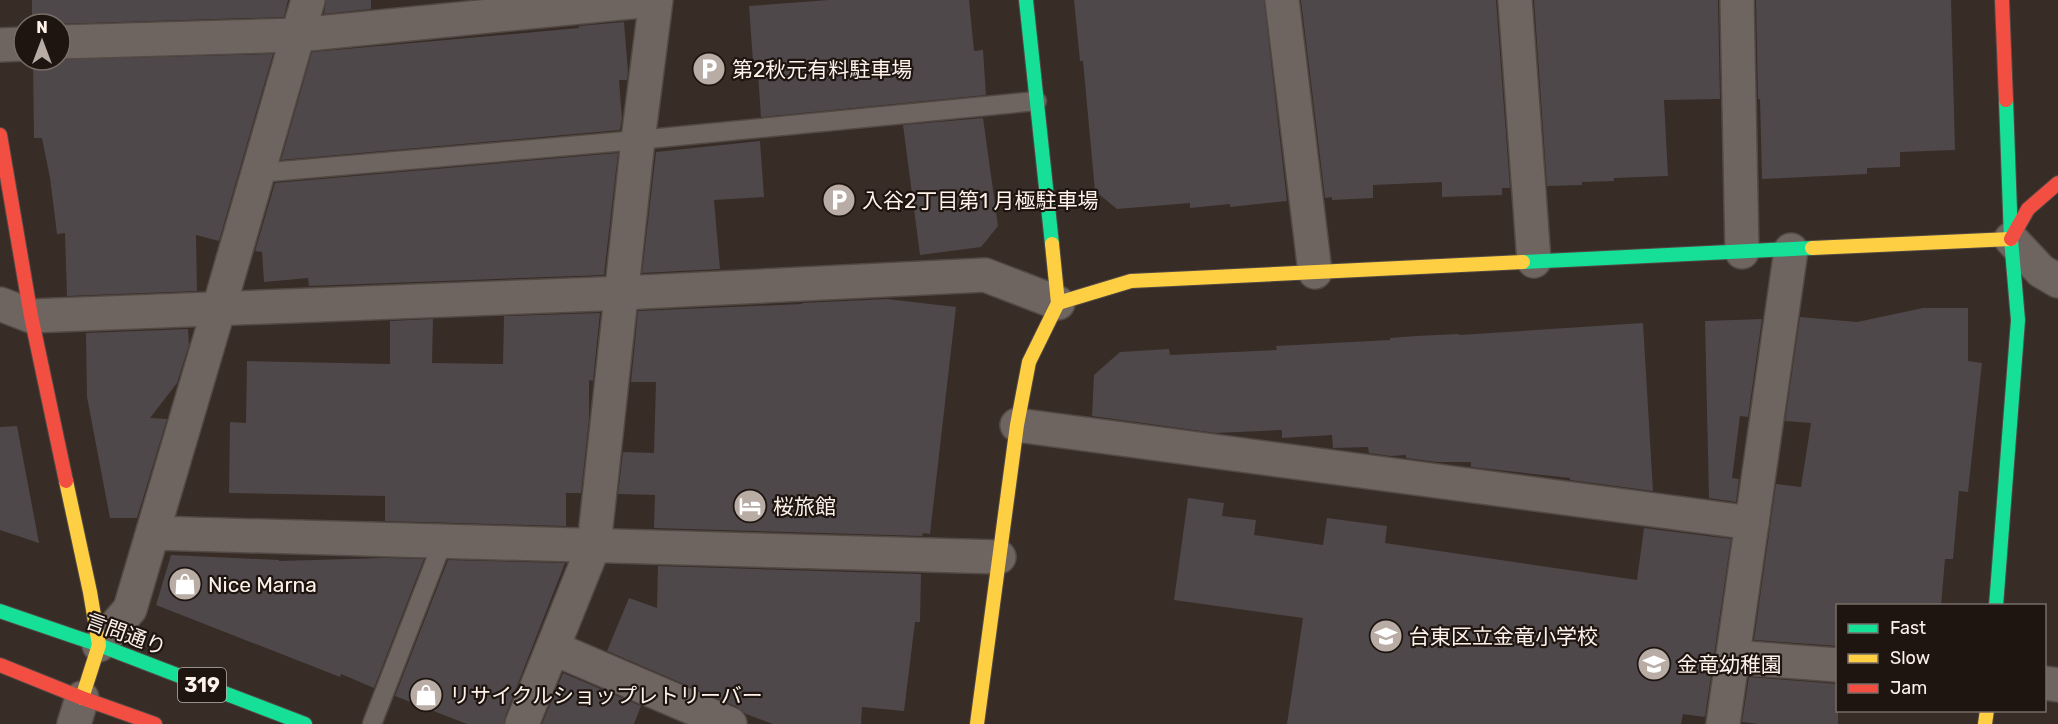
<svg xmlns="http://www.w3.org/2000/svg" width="2058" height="724" font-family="Rubik,'Noto Sans JP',sans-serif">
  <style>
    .building { fill: #4e484a }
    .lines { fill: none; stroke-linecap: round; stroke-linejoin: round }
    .lane-casing { stroke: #534944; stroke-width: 21 }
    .street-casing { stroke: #534944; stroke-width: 36 }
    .fast-casing { stroke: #534944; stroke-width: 16 }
    .slow-casing { stroke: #534944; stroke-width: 16 }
    .jam-casing { stroke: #534944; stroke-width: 16 }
    .lane { stroke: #6e6561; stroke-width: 18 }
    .street { stroke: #6e6561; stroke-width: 33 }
    .fast { stroke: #16e098; stroke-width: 14 }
    .slow { stroke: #ffcf43; stroke-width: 14 }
    .jam { stroke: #f24e42; stroke-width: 14 }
    .labels { text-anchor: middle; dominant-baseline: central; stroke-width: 4.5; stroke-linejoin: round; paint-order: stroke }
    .shield { fill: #1e1510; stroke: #bbafa9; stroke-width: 1.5 }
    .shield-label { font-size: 20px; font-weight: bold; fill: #fef1ea }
    .poi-label { font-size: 21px; fill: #fef1ea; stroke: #1e1510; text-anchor: start }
    .street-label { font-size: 21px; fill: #fef1ea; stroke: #1e1510 }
  </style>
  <rect width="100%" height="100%" fill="#372c26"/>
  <g class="building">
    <path d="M32 0H288L284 17 57 24H32Z"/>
    <path d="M326 0H371V9L324 14Z"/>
    <path d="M829 0H969L974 51 983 50 986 95 761 117 757 60 753 61 749 6Z"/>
    <path d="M1074 0H1264L1287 201 1230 207V204L1190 208V203L1117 209 1095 191 1083 61H1080Z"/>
    <path d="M1301 0H1496L1510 188H1502V195L1442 197V182L1373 185V198L1332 200V197L1325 198Z"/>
    <path d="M1534 0H1718L1720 99 1664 100 1668 176 1614 178V181L1582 182V185L1547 186Z"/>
    <path d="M1756 0H1951L1955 150 1900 152V167L1867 168V174L1762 179 1760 99H1758Z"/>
    <path d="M624 22 628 72 627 80H619L622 119 620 130 281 160 312 52 579 28V26Z"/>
    <path d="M273 54 219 241 196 235 197 291 67 296 65 233 57 234 50 178 42 138H34L33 60Z"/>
    <path d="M983 118 998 226 981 247 920 255 903 125Z"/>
    <path d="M760 141 764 197 714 200 720 269 642 273 656 152Z"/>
    <path d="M618 153 604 275 309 286 308 278 264 282 262 252 255 251 275 183Z"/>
    <path d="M887 299 956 307 930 534 923 533 922 536 654 528 655 495 618 494 623 452 654 453 656 382H631L638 311 802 304V303Z"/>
    <path d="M1923 308H1968V361L1982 363 1968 492 1959 491 1953 559H1945L1941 606H1838V646L1754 640 1776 484 1801 487 1811 423 1785 421 1800 317 1857 322Z"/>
    <path d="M600 313 593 381 589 380V419L581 493H566V526L385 521V496L229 493 230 422 246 423 247 361 390 364V321L433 319 432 363 503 364 504 316Z"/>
    <path d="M1762 319 1748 417 1740 416 1732 478 1739 479 1736 502 1709 498 1705 321Z"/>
    <path d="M1643 323 1653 491 1570 480V478L1471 467V462H1437L1406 458V455L1390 456 1369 453 1368 447 1333 448 1332 435 1282 438V430L1216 433 1092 416 1094 375 1120 352 1169 349 1170 355 1277 350 1276 346 1390 340V338L1416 336 1459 334V335Z"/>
    <path d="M188 329 189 345 177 383 150 418 167 419 137 518H110L87 397 86 333Z"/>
    <path d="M17 426 39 543 0 530V427Z"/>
    <path d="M1188 498 1224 503 1222 516 1256 520 1254 535 1323 545 1327 518 1387 526 1385 543 1637 580 1644 528 1731 539 1705 717 1683 714 1681 724H1287L1303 618 1174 600Z"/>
    <path d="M171 555 279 560V561L384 558 424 559 374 688 341 674 340 677 156 605Z"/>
    <path d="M448 560 565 563 505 717 504 724H467L395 696Z"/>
    <path d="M658 566 921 574 920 622H915L904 711 862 707 861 724H773L746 714 737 707 607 651 629 598 657 608Z"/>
    <path d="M563 673 641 706 634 724H542Z"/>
    <path d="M1749 677 1838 684V724H1758L1742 722Z"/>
  </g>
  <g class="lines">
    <g class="lane-casing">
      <g id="lane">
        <path d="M258 173 638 140 1037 101"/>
        <path d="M372 724 443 541"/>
      </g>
    </g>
    <g class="street-casing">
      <g id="street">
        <path d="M1282 0 1315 272"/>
        <path d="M1515 0 1534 261"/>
        <path d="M1737 0 1742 252"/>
        <path d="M60 42 298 35 651 0"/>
        <path d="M0 45 24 44"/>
        <path d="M2011 239 2041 271 2058 281"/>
        <path d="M0 304 31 316 600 294 985 275 1058 303"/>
        <path d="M1017 425 1752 523"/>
        <path d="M153 533 999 557"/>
        <path d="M99 645 130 609 219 308 308 0"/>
        <path d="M553 648 730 724"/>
        <path d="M1733 657 1838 665"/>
        <path d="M2044 683 2058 685"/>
        <path d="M74 724 82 698"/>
        <path d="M522 724 594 545 638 140 656 0"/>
        <path d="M1723 724 1791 250"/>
      </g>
    </g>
    <g class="fast-casing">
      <g id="fast">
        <path d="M1026 0 1052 244"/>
        <path d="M1523 262 1812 248"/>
        <path d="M1996 606 2018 320 2011 239 2006 100"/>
        <path d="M0 611 99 645 305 724"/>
      </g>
    </g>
    <g class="slow-casing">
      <g id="slow">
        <path d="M1812 248 2011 239"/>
        <path d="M1058 303 1131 281 1523 262"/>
        <path d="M66 481 90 592 99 645 82 698"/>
        <path d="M977 724 1017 425 1029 362 1058 303 1052 244"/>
        <path d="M1985 724 1987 710"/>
      </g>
    </g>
    <g class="jam-casing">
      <g id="jam">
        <path d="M2002 0 2006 100"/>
        <path d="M0 135 31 316 66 481"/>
        <path d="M2011 239 2028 209 2058 183"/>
        <path d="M0 665 82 698 155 724"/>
      </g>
    </g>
    <use href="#lane" class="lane"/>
    <use href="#street" class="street"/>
    <use href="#fast" class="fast"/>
    <use href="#slow" class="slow"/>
    <use href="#jam" class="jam"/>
  </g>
  <defs>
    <g id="parking-disc" transform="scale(1.725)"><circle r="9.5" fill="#b8aca5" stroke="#1e1510"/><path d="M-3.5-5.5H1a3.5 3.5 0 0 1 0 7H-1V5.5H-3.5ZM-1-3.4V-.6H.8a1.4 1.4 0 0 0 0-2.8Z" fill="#fff"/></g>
    <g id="hotel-disc" transform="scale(1.725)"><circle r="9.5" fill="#b8aca5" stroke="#1e1510"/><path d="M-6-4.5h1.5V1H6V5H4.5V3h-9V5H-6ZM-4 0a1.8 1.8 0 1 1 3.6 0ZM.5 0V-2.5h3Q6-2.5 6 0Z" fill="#fff"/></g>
    <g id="shop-disc" transform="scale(1.725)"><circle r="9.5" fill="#b8aca5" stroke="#1e1510"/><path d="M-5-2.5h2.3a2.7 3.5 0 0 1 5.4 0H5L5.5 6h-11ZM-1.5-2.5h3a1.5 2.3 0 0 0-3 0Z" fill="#fff"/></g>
    <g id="school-disc" transform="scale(1.725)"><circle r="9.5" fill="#b8aca5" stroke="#1e1510"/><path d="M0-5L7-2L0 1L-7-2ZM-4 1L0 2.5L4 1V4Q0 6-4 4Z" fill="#fff"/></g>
  </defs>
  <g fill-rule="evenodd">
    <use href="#parking-disc" x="709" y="69"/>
    <use href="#parking-disc" x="839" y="200"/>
    <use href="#hotel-disc" x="750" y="506"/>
    <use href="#shop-disc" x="185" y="584"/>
    <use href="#school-disc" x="1386" y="636"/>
    <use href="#school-disc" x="1654" y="664"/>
    <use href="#shop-disc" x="426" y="695"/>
  </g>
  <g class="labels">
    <rect class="shield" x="178" y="668" width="48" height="34" rx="4.5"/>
    <g class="shield-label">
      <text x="202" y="685">319</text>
    </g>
    <g class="poi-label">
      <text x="732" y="69">第2秋元有料駐車場</text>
      <text x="862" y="200">入谷2丁目第1 月極駐車場</text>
      <text x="773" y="506">桜旅館</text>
      <text x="208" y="584">Nice Marna</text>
      <text x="1409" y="636">台東区立金竜小学校</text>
      <text x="1677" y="664">金竜幼稚園</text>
      <text x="449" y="695">リサイクルショップレトリーバー</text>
    </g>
    <g class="street-label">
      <text transform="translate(126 634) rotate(20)">言問通り</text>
    </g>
  </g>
  <rect x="1836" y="604" width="210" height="108" fill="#1e1510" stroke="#786d67" stroke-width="1.5"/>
  <rect x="1848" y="624" width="30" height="9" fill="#16e098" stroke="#786d67" stroke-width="1.5"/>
  <text x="1890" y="634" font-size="18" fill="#fef1ea">Fast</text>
  <rect x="1848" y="654" width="30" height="9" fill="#ffcf43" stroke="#786d67" stroke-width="1.5"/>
  <text x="1890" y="664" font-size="18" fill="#fef1ea">Slow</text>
  <rect x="1848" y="684" width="30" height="9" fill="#f24e42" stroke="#786d67" stroke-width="1.5"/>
  <text x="1890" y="694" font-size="18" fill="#fef1ea">Jam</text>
  <g transform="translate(42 42)"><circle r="28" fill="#1e1510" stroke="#786d67" stroke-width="1.5"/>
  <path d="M0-4.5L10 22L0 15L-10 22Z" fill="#b8aca5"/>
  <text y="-9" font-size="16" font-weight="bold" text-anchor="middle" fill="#fef1ea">N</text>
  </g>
</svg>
